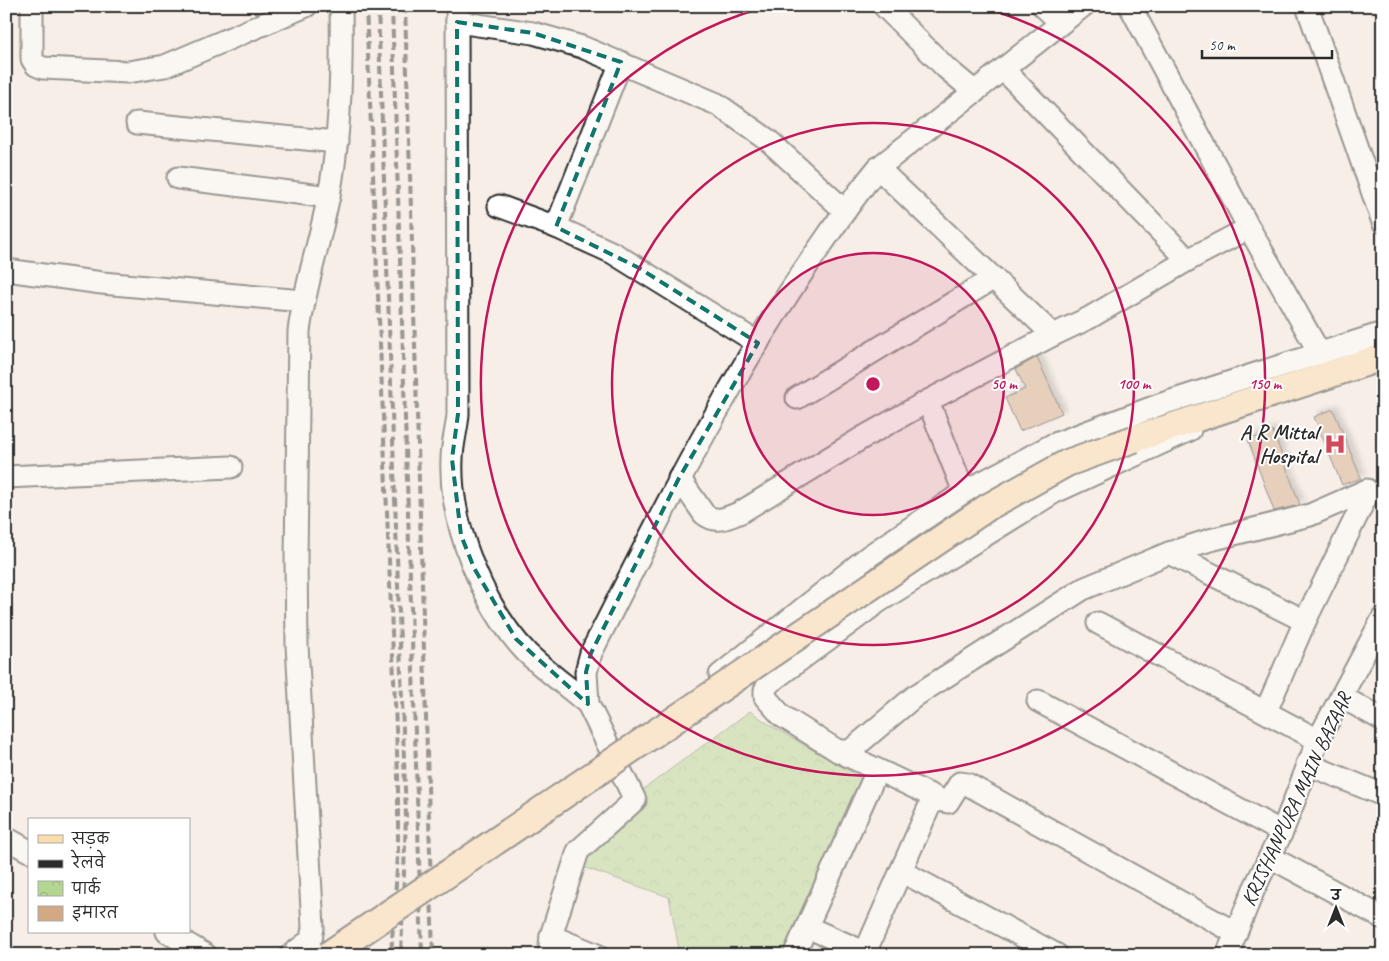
<svg xmlns="http://www.w3.org/2000/svg" width="1389" height="961" font-family="Caveat,'Playpen Sans Deva',sans-serif">
  <style>
    .park { fill: url(#park-crowns); stroke: #6f805e }
    .building { fill: #d3a885; stroke: #2b2b2b; filter: url(#shadow) }
    .lines { fill: none; stroke-linecap: round; stroke-linejoin: round }
    .minor-casing { stroke: #2b2b2b; stroke-width: 25 }
    .major-casing { stroke: #2b2b2b; stroke-width: 30 }
    .minor { stroke: #fff; stroke-width: 21 }
    .major { stroke: #fcdcac; stroke-width: 26 }
    .rail { stroke: #2b2b2b; stroke-width: 4; stroke-dasharray: 8 4; stroke-linecap: butt }
    .major-bridge-casing { stroke: #2b2b2b; stroke-width: 30; stroke-linecap: butt }
    .major-bridge { stroke: #fcdcac; stroke-width: 26 }
    .marked { fill: none; stroke: #0f766e; stroke-width: 4; stroke-dasharray: 10 6; stroke-linejoin: round }
    .ring { fill: none; stroke: #c2185b; stroke-width: 2.5 }
    .labels { text-anchor: middle; dominant-baseline: central; stroke-width: 4; stroke-linejoin: round; paint-order: stroke }
    .poi-label { font-size: 21px; font-weight: bold; fill: #2b2b2b; stroke: #fff; text-anchor: end }
    .street-label { font-size: 21px; fill: #2b2b2b; stroke: #fff }
    .centre { fill: #c2185b; stroke: #fff; stroke-width: 2.5 }
    .ring-label { font-size: 15px; text-anchor: middle; font-weight: bold; fill: #c2185b; stroke: #fff; stroke-width: 4; stroke-linejoin: round; paint-order: stroke }
  </style>
  <defs>
    <pattern id="park-crowns" width="20" height="18" patternUnits="userSpaceOnUse" patternTransform="scale(1.25)"><rect width="20" height="18" fill="#b3d691"/><path d="M2 6a3 3 0 1 1 6 0M12 15a3 3 0 1 1 6 0" fill="none" stroke="#9ab87d"/></pattern>
    <filter id="shadow"><feDropShadow dx="4.5" dy="-4.5" stdDeviation="2.5" flood-color="#0004"/></filter>
  </defs>
  <rect width="100%" height="100%" fill="#f6eee7"/>
  <filter id="ink" filterUnits="userSpaceOnUse"><feTurbulence type="fractalNoise" baseFrequency=".02" numOctaves="2"/><feDisplacementMap in="SourceGraphic" scale="10" xChannelSelector="R" yChannelSelector="G"/><feConvolveMatrix kernelMatrix="1 2 1 2 8 2 1 2 1" color-interpolation-filters="sRGB"/></filter>
  <g filter="url(#ink)">
    <path class="park" d="M750 711 773 727 865 780 784 955H680L669 897 577 865 584 833Z"/>
    <g class="building">
      <path d="M1037 357 1062 413 1020 431 1005 398 1025 389 1016 369Z"/>
      <path d="M1333 409 1361 478 1342 485 1314 417Z"/>
      <path d="M1273 431 1300 505 1274 511 1248 440Z"/>
    </g>
    <g class="lines">
      <g class="minor-casing">
        <g id="minor">
          <path d="M32 6V59L36 65 43 68 128 72 165 66 306 6"/>
          <path d="M457 6 458 414C457 429 452 444 452 459 449 523 483 607 527 653 546 671 568 687 588 704"/>
          <path d="M884 6 946 68 975 92"/>
          <path d="M1043 6 1060 22"/>
          <path d="M1130 6 1249 228 1320 354"/>
          <path d="M1307 6 1383 222"/>
          <path d="M457 22 533 33 582 47 717 104 768 140 845 211"/>
          <path d="M1004 70 1188 260"/>
          <path d="M137 123 337 142"/>
          <path d="M878 168 1053 335"/>
          <path d="M178 178 329 197"/>
          <path d="M499 206 556 227 613 253 758 343"/>
          <path d="M556 227 621 62"/>
          <path d="M6 270 102 283 303 301"/>
          <path d="M797 398 994 278"/>
          <path d="M928 401 964 492"/>
          <path d="M1190 430 1053 493 878 602 769 683 765 690V697L782 716 838 751 943 801 948 802 960 783 967 784 1236 933"/>
          <path d="M6 477 231 467"/>
          <path d="M679 478 704 514C716 524 727 518 741 512L862 438 928 401 1053 335 1089 318 1188 260 1249 228"/>
          <path d="M1169 553 1305 621"/>
          <path d="M1098 623 1318 740"/>
          <path d="M720 675 869 556 964 492 1052 445 1159 405 1383 333"/>
          <path d="M1342 697 1383 720"/>
          <path d="M1038 701 1282 832"/>
          <path d="M838 751H850L915 696 1083 589 1169 553 1210 540 1310 515 1367 490 1368 493 1305 621 1266 711"/>
          <path d="M1307 764 1383 795"/>
          <path d="M6 838 29 851"/>
          <path d="M1270 857 1383 918"/>
          <path d="M901 871 1057 955"/>
          <path d="M807 927 871 955"/>
          <path d="M167 932 206 955"/>
          <path d="M551 936 597 955"/>
          <path d="M291 955 311 940 313 927 297 645 296 559 299 331C306 279 324 230 332 178 341 121 342 64 341 6"/>
          <path d="M549 955 551 936 578 851 635 800 588 704 586 672 591 653C659 517 727 382 813 257 834 227 854 196 878 168L1083 6"/>
          <path d="M794 955 877 771"/>
          <path d="M864 955 933 798"/>
          <path d="M1227 955 1254 889 1282 832 1318 740 1383 618"/>
        </g>
      </g>
      <g class="major-casing">
        <path id="major" d="M1134 439 1383 357"/>
      </g>
      <use href="#minor" class="minor"/>
      <use href="#major" class="major"/>
      <g class="rail">
        <path d="M366 6 398 776V855L391 955"/>
        <path d="M378 6 406 817 401 955"/>
        <path d="M392 6 422 955"/>
        <path d="M405 6 433 955"/>
      </g>
      <g class="major-bridge-casing">
        <path id="major-bridge" d="M328 955 988 507 1067 463 1134 439"/>
      </g>
      <use href="#major-bridge" class="major-bridge"/>
    </g>
  </g>
  <path d="M0 0H1389V961H0ZM457 22 533 33 621 62 556 227 639 268 758 343 679 478 591 653 586 672 588 704 516 639 474 568 461 535 452 459 458 414Z" fill="#f6eee7" fill-opacity=".55" fill-rule="evenodd"/>
  <path class="marked" d="M457 22 533 33 621 62 556 227 639 268 758 343 679 478 591 653 586 672 588 704 516 639 474 568 461 535 452 459 458 414Z"/>
  <circle cx="873" cy="384" r="131" fill="#c2185b" fill-opacity=".12"/>
  <g class="ring">
    <circle cx="873" cy="384" r="131"/>
    <circle cx="873" cy="384" r="261"/>
    <path d="M978 6A392 392 0 1 1 768 6"/>
  </g>
  <defs>
    <g id="hospital-bare" transform="scale(1.725)"><path d="M-5-5h3v3.5h4V-5h3V5h-3V1.5h-4V5h-3Z" fill="#d1495b" stroke="#fff" stroke-width="2.5" paint-order="stroke"/></g>
  </defs>
  <g fill-rule="evenodd">
    <use href="#hospital-bare" x="1335" y="444"/>
  </g>
  <g class="labels">
    <g class="poi-label">
      <text x="1318" y="432">A R Mittal<tspan x="1318" dy="24">Hospital</tspan></text>
    </g>
    <g class="street-label">
      <text transform="translate(1296 799) rotate(-65)">KRISHANPURA MAIN BAZAAR</text>
    </g>
  </g>
  <circle cx="873" cy="384" r="8" class="centre"/>
  <g class="ring-label">
    <text x="1004" y="389">50 m</text>
    <text x="1134" y="389">100 m</text>
    <text x="1265" y="389">150 m</text>
  </g>
  <rect width="1389" height="961" fill="none" stroke="#fff" stroke-width="25"/>
  <rect x="12" y="12" width="1364" height="936" fill="none" stroke="#2b2b2b" stroke-width="2" filter="url(#ink)"/>
  <rect x="28" y="818" width="162" height="115" fill="#ffffff" stroke="#aaaaaa"/>
  <rect x="38" y="835" width="25" height="8" fill="#fcdcac" stroke="#aaaaaa"/>
  <text x="72" y="844" font-size="15" fill="#2b2b2b">सड़क</text>
  <rect x="38" y="860" width="25" height="8" fill="#2b2b2b" stroke="#aaaaaa"/>
  <text x="72" y="868" font-size="15" fill="#2b2b2b">रेलवे</text>
  <rect x="38" y="881" width="25" height="15" fill="url(#park-crowns)" stroke="#aaaaaa"/>
  <text x="72" y="894" font-size="15" fill="#2b2b2b">पार्क</text>
  <rect x="38" y="906" width="25" height="15" fill="#d3a885" stroke="#aaaaaa"/>
  <text x="72" y="918" font-size="15" fill="#2b2b2b">इमारत</text>
  <g transform="translate(1336 908)" stroke="#ffffff" stroke-width="4" paint-order="stroke">
  <path d="M0-4L9 19L0 12L-9 19Z" fill="#2b2b2b"/>
  <text y="-8" font-size="14" font-weight="bold" text-anchor="middle" fill="#2b2b2b">उ</text>
  </g>
  <path d="M1202 50v8h130v-8" fill="none" stroke="#2b2b2b" stroke-width="2.5"/>
  <text x="1209" y="50" font-size="15" fill="#2b2b2b" stroke="#ffffff" stroke-width="4" paint-order="stroke">50 m</text>
</svg>
